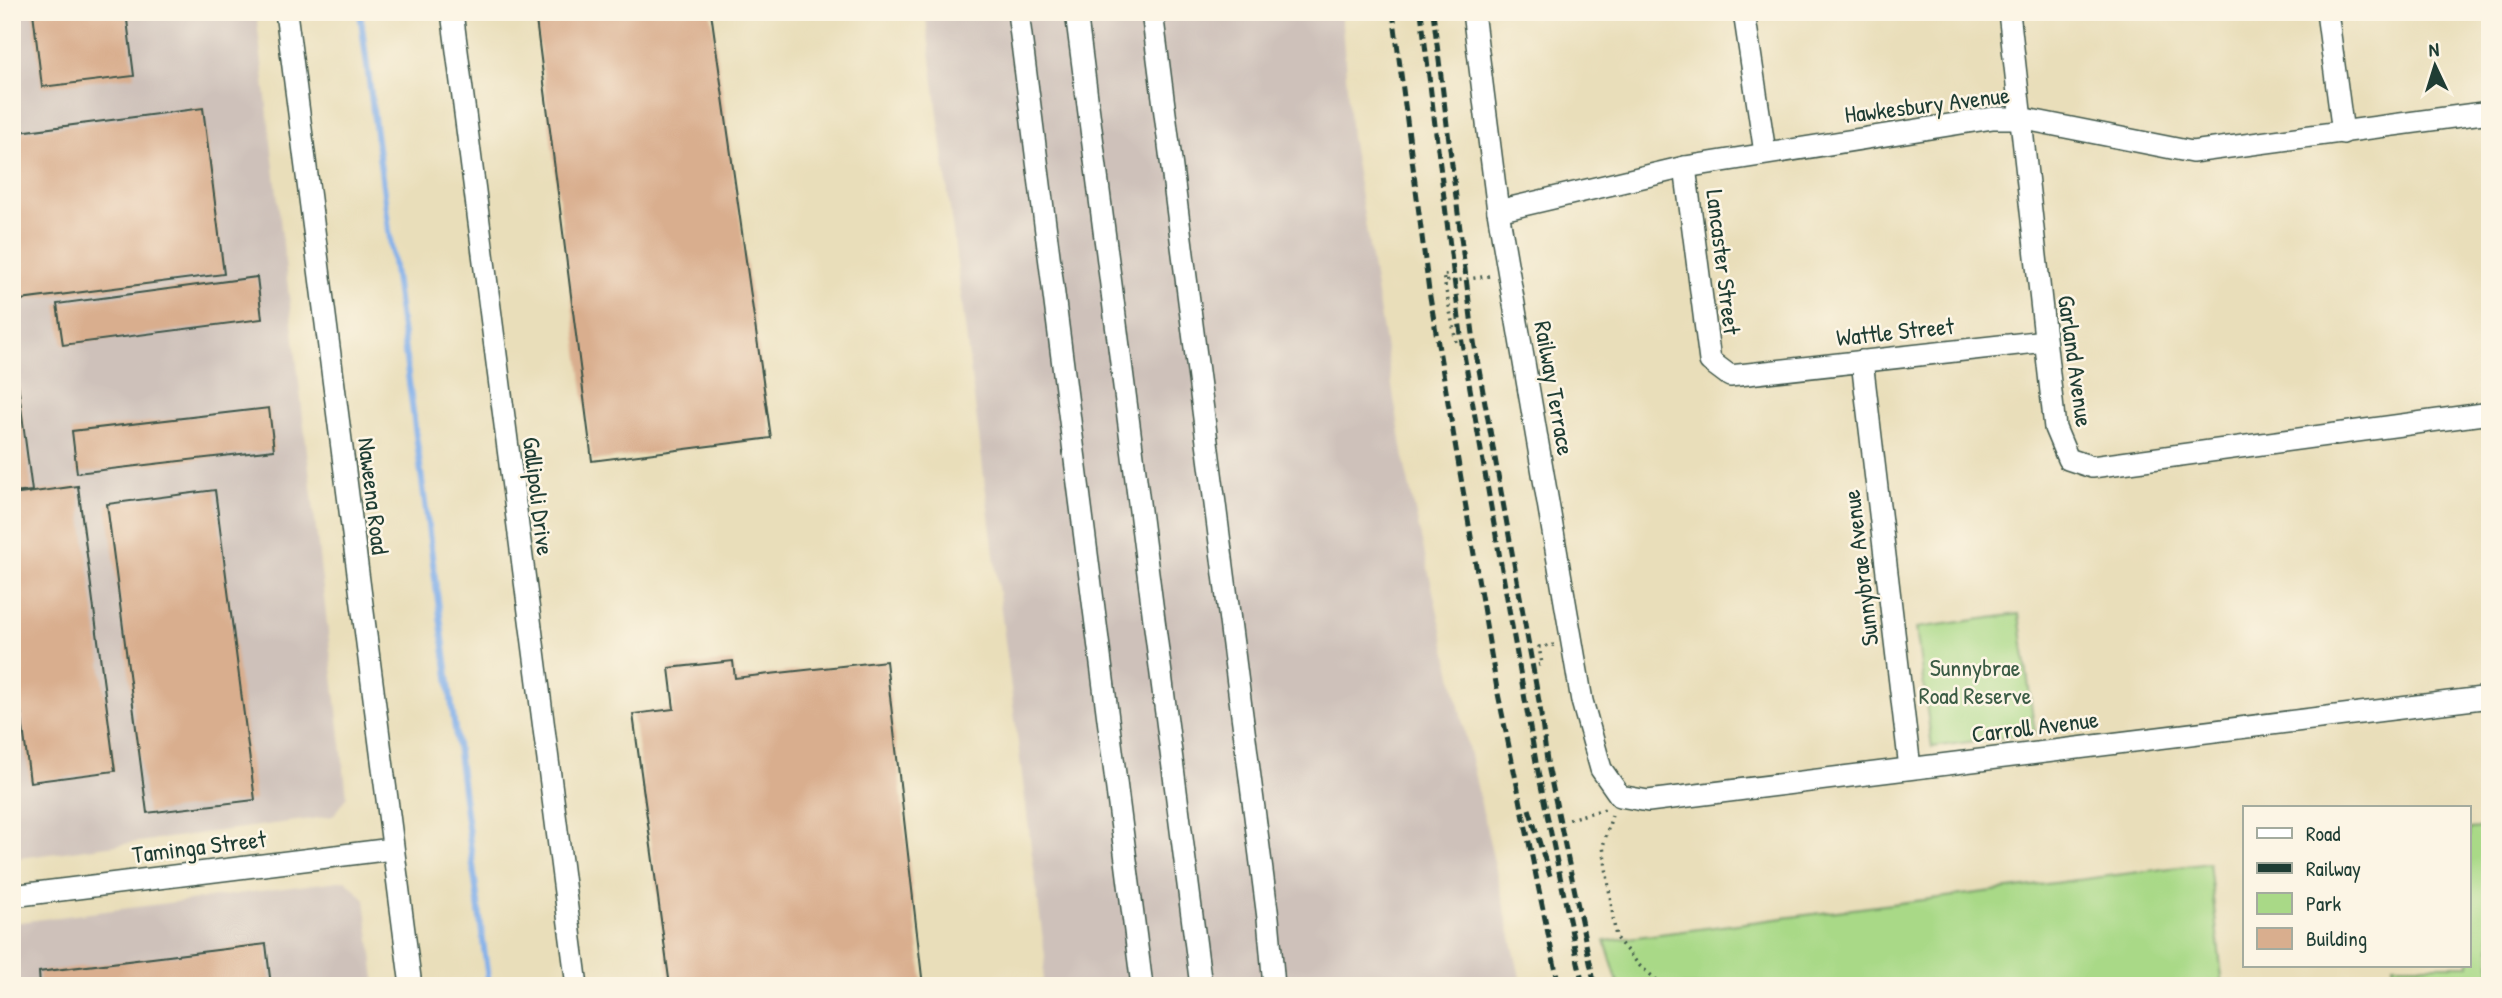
<svg xmlns="http://www.w3.org/2000/svg" width="2502" height="998" font-family="'Patrick Hand',sans-serif">
  <style>
    .industrial { fill: #cec1ba }
    .green { fill: #a9d987; stroke: #648b5e; stroke-width: 2 }
    .lines { fill: none; stroke-linecap: round; stroke-linejoin: round }
    .stream { stroke: #80afea; stroke-width: 6 }
    .building { fill: #d9ae8e }
    .minor-casing { stroke: #3d5548; stroke-width: 24 }
    .path { stroke: #3d5548; stroke-width: 3.5; stroke-dasharray: 2 5; stroke-linecap: butt }
    .minor { stroke: #fff; stroke-width: 21 }
    .rail { stroke: #1f3d34; stroke-width: 5; stroke-dasharray: 10 5; stroke-linecap: butt }
    .labels { text-anchor: middle; dominant-baseline: central; stroke-width: 5; stroke-linejoin: round; paint-order: stroke }
    .street-label { font-size: 24px; fill: #1f3d34; stroke: #fcf5e5 }
    .park-label { font-size: 24px; fill: #3b5c45; stroke: #fcf5e5 }
  </style>
  <rect width="100%" height="100%" fill="#fcf5e5"/>
  <filter id="ink" filterUnits="userSpaceOnUse"><feTurbulence type="fractalNoise" baseFrequency=".0143" numOctaves="2"/><feDisplacementMap in="SourceGraphic" scale="14" xChannelSelector="R" yChannelSelector="G"/><feConvolveMatrix kernelMatrix="1 2 1 2 8 2 1 2 1" color-interpolation-filters="sRGB"/></filter>
  <filter id="wash" filterUnits="userSpaceOnUse"><feTurbulence type="fractalNoise" baseFrequency=".00686" numOctaves="4" result="noise"/><feDisplacementMap in="SourceGraphic" scale="28" xChannelSelector="R" yChannelSelector="G"/><feGaussianBlur stdDeviation="1.57" result="paint"/><feColorMatrix in="noise" values="0 0 0 0 0 0 0 0 0 0 0 0 0 0 0 0 0 1.4 0 .05"/><feComposite in="paint" operator="in"/></filter>
  <g filter="url(#wash)">
    <rect width="100%" height="100%" fill="#e9deba"/>
    <g class="industrial">
      <path d="M12 12H256L347 796 333 816 12 859Z"/>
      <path d="M925 12H1341L1351 137 1406 471 1522 986H1042L1045 956Z"/>
      <path d="M346 880 365 900 376 986H12V923Z"/>
    </g>
    <g class="green">
      <path d="M2019 614 2035 733 1932 747 1916 628Z"/>
      <path d="M2490 827V986H2396L2393 965H2469V829Z"/>
      <path d="M2209 863 2223 986H1619L1605 941Z"/>
    </g>
    <g class="lines">
      <path class="stream" d="M360 12 489 986"/>
    </g>
    <g id="blocks">
      <g class="building">
        <path d="M33 12H126L134 76 42 87Z"/>
        <path d="M535 12H711L771 438 592 461Z"/>
        <path d="M203 108 224 274 12 301V133Z"/>
        <path d="M257 277 262 319 63 345 57 304Z"/>
        <path d="M12 338 32 491 12 493Z"/>
        <path d="M269 408 274 450 77 473 72 431Z"/>
        <path d="M78 486 115 771 30 782 12 641V495Z"/>
        <path d="M215 490 255 800 147 813 107 504Z"/>
        <path d="M733 661 735 678 886 661 923 986H670L633 714 674 709 669 668Z"/>
        <path d="M266 944 271 986H40L39 972Z"/>
      </g>
    </g>
  </g>
  <g filter="url(#ink)">
    <use href="#blocks" fill-opacity="0" stroke="#3d5548" stroke-width="2"/>
    <g class="lines">
      <g class="minor-casing">
        <g id="minor">
          <path d="M286 12 411 986"/>
          <path d="M452 12 577 986"/>
          <path d="M1018 12 1142 986"/>
          <path d="M1076 12 1201 986"/>
          <path d="M1152 12 1268 918 1274 986"/>
          <path d="M1473 12 1498 211 1582 701 1601 769 1620 796 1648 801 2490 697"/>
          <path d="M1744 12 1765 153"/>
          <path d="M2009 12 2055 428 2068 459 2092 467 2490 413"/>
          <path d="M2327 12 2343 133"/>
          <path d="M1685 167 1710 361 1730 376 2045 341"/>
          <path d="M1498 211 1685 167 1993 118H2020L2192 152 2490 112"/>
          <path d="M1862 361 1910 768"/>
          <path d="M12 896 392 849"/>
        </g>
      </g>
      <g class="path">
        <path d="M1456 342 1443 275H1447L1448 282 1489 276"/>
        <path d="M1538 665 1542 664 1539 647 1554 645"/>
        <path d="M1612 815 1603 846 1616 938 1640 966 1664 986"/>
        <path d="M1569 819 1605 809"/>
      </g>
      <use href="#minor" class="minor"/>
      <g class="rail">
        <path d="M1393 12 1429 291 1497 689 1559 986"/>
        <path d="M1421 12 1462 343 1536 762 1583 986"/>
        <path d="M1433 12 1474 342 1540 707 1547 761 1595 986"/>
        <path d="M1529 809 1551 879"/>
      </g>
    </g>
  </g>
  <g class="labels">
    <g class="street-label">
      <text transform="translate(1927 104) rotate(-7)">Hawkesbury Avenue</text>
      <text transform="translate(1724 262) rotate(83)">Lancaster Street</text>
      <text transform="translate(1895 331) rotate(-6)">Wattle Street</text>
      <text transform="translate(2076 361) rotate(82)">Garland Avenue</text>
      <text transform="translate(1555 388) rotate(80)">Railway Terrace</text>
      <text transform="translate(374 496) rotate(83)">Naweena Road</text>
      <text transform="translate(539 496) rotate(83)">Gallipoli Drive</text>
      <text transform="translate(1860 568) rotate(-97)">Sunnybrae Avenue</text>
      <text transform="translate(2035 726) rotate(-7)">Carroll Avenue</text>
      <text transform="translate(199 846) rotate(-7)">Taminga Street</text>
    </g>
    <g class="park-label">
      <text x="1975" y="667">Sunnybrae<tspan x="1975" dy="28">Road Reserve</tspan></text>
    </g>
  </g>
  <rect width="2502" height="998" fill="none" stroke="#fcf5e5" stroke-width="42"/>
  <rect x="2243" y="806" width="228" height="161" fill="#fcf5e5" stroke="#a4ab9e" stroke-width="2"/>
  <rect x="2257" y="828" width="35" height="10" fill="#ffffff" stroke="#a4ab9e" stroke-width="2"/>
  <text x="2306" y="841" font-size="21" fill="#1f3d34">Road</text>
  <rect x="2257" y="863" width="35" height="10" fill="#1f3d34" stroke="#a4ab9e" stroke-width="2"/>
  <text x="2306" y="876" font-size="21" fill="#1f3d34">Railway</text>
  <rect x="2257" y="893" width="35" height="21" fill="#a9d987" stroke="#a4ab9e" stroke-width="2"/>
  <text x="2306" y="911" font-size="21" fill="#1f3d34">Park</text>
  <rect x="2257" y="928" width="35" height="21" fill="#d9ae8e" stroke="#a4ab9e" stroke-width="2"/>
  <text x="2306" y="946" font-size="21" fill="#1f3d34">Building</text>
  <g transform="translate(2435 66) rotate(356)" stroke="#fcf5e5" stroke-width="5" paint-order="stroke">
  <path d="M0-5L12 26L0 18L-12 26Z" fill="#1f3d34"/>
  <text y="-10" font-size="19" font-weight="bold" text-anchor="middle" fill="#1f3d34">N</text>
  </g>
</svg>
